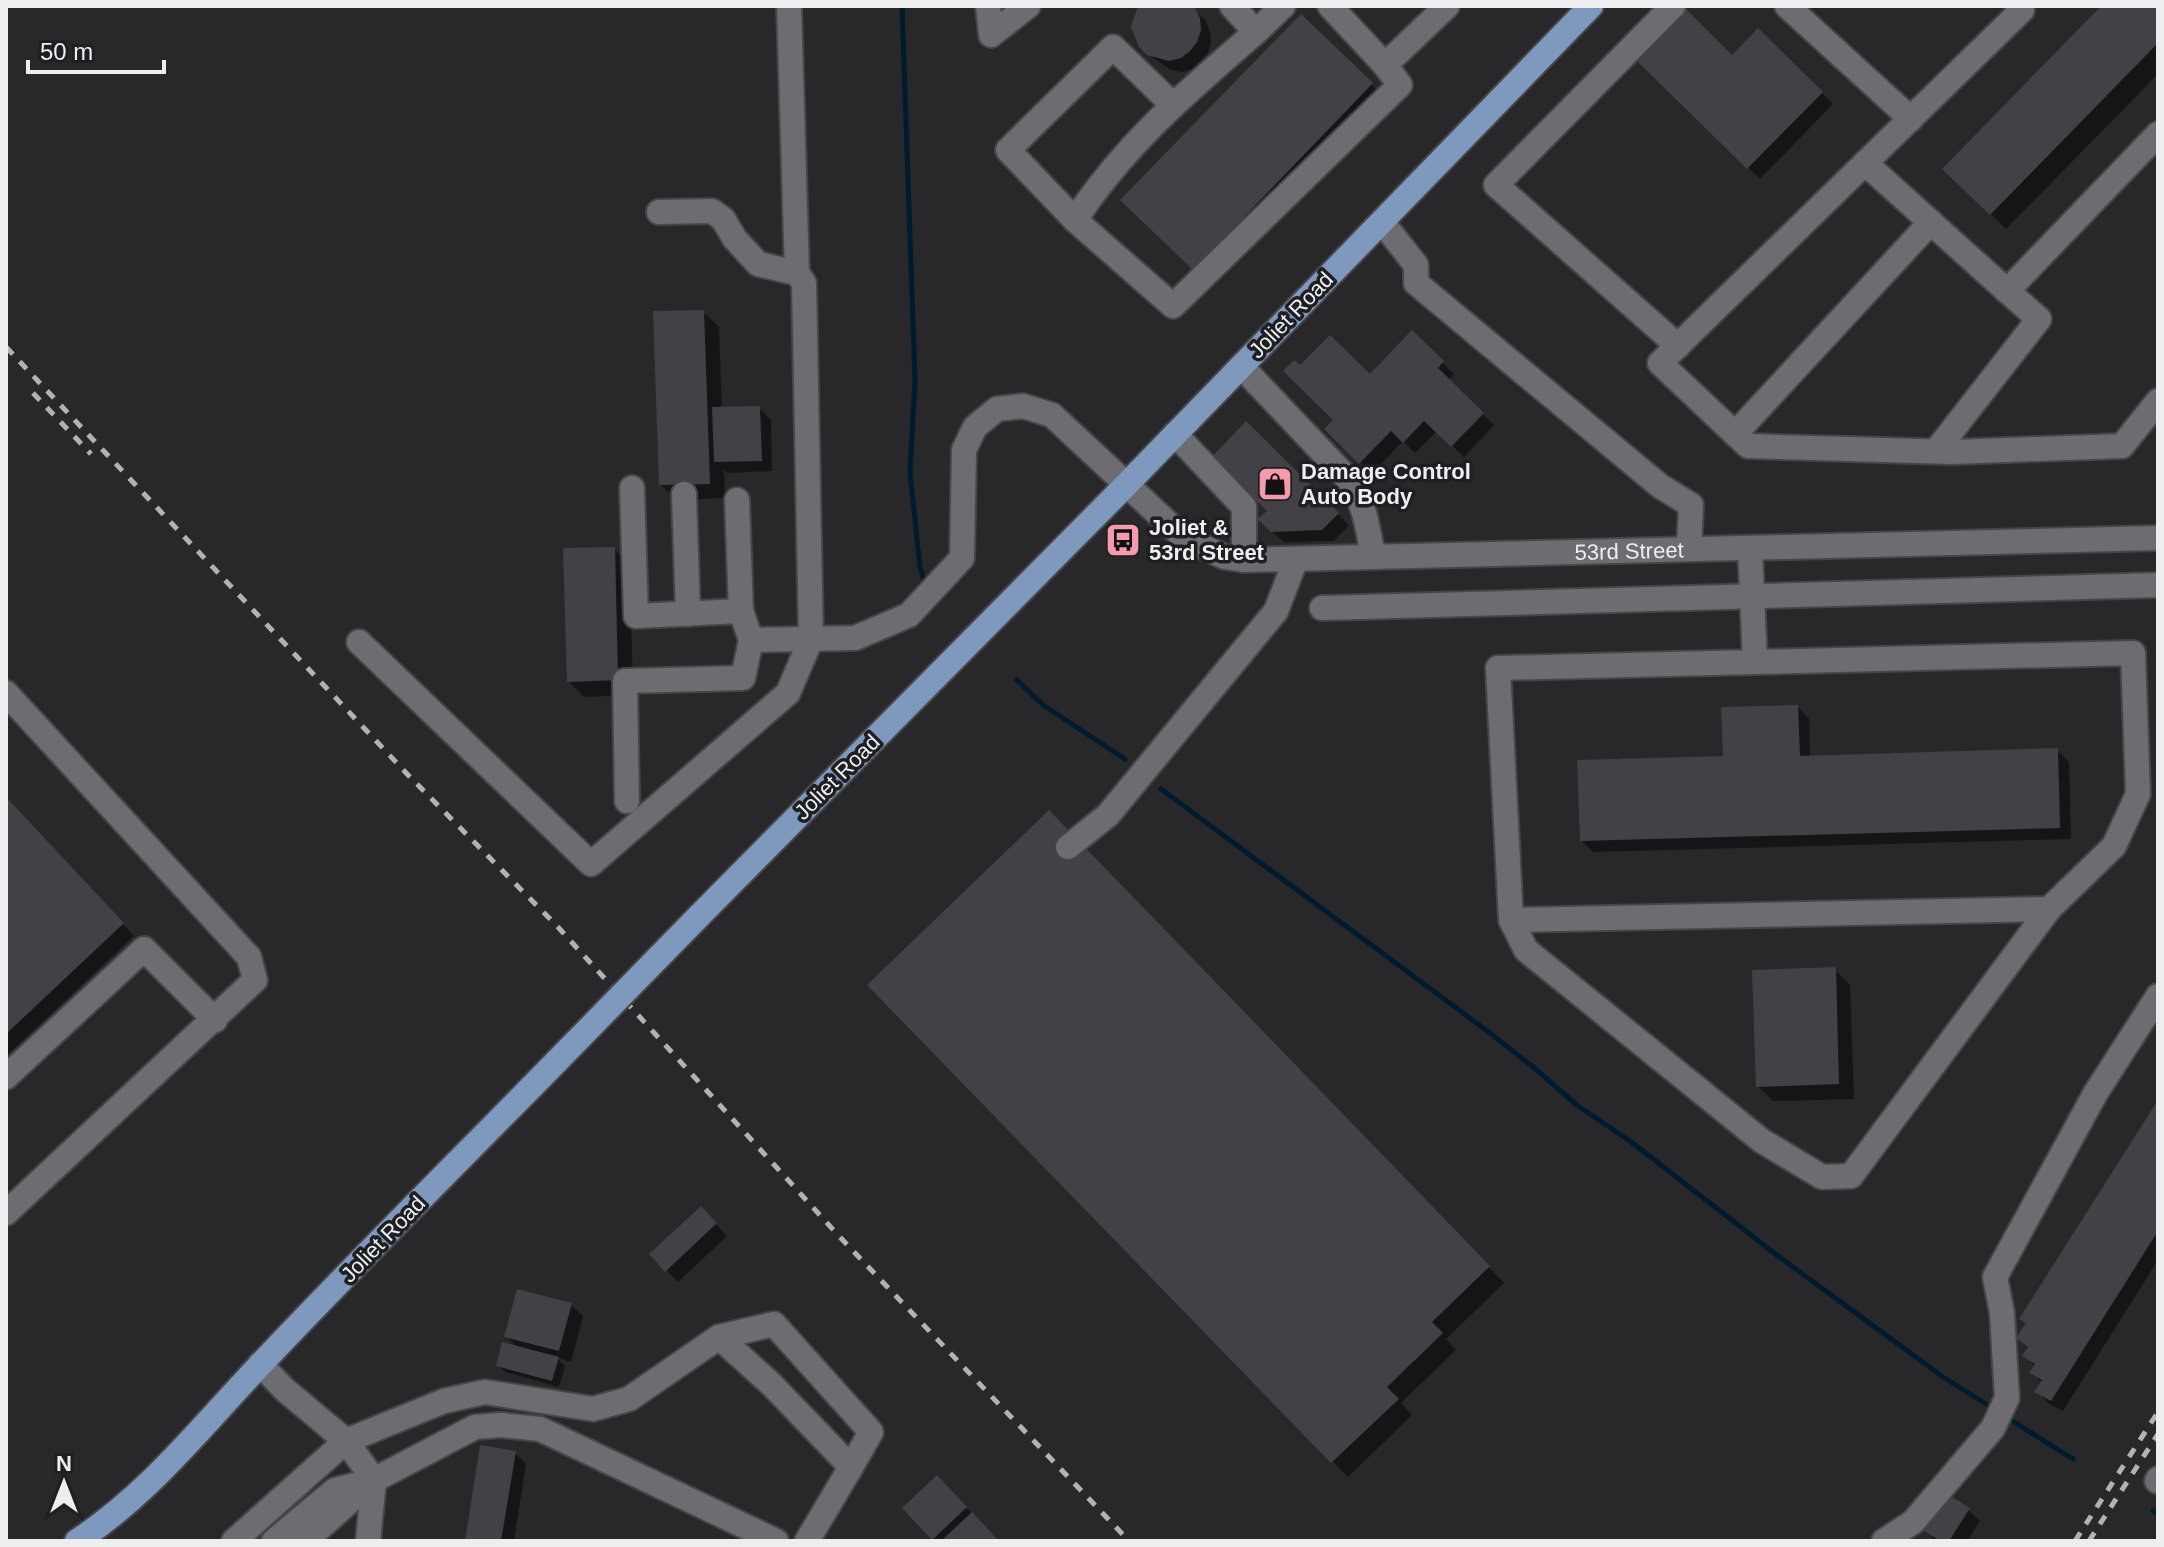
<svg xmlns="http://www.w3.org/2000/svg" width="2164" height="1547" font-family="Arial,sans-serif">
  <style>
    .shadow { fill: #0007 }
    .lines { fill: none; stroke-linecap: round; stroke-linejoin: round }
    .stream { stroke: #001b2d; stroke-width: 5 }
    .building { fill: #424145 }
    .minor-casing { stroke: #464649; stroke-width: 28 }
    .major-casing { stroke: #464649; stroke-width: 28 }
    .minor { stroke: #6d6d71; stroke-width: 24 }
    .major { stroke: #7f98bd; stroke-width: 24 }
    .rail { stroke: #b1b2b4; stroke-width: 5; stroke-dasharray: 10 10; stroke-linecap: butt }
    .major-bridge-casing { stroke: #464649; stroke-width: 28; stroke-linecap: butt }
    .major-bridge { stroke: #7f98bd; stroke-width: 24 }
    .labels { text-anchor: middle; dominant-baseline: central; stroke-width: 7; stroke-linejoin: round; paint-order: stroke }
    .street-label { font-size: 22px; fill: #edeef0; stroke: #1e1f22 }
    .poi-label { font-size: 22px; font-weight: bold; fill: #edeef0; stroke: #1e1f22; text-anchor: start }
  </style>
  <rect width="100%" height="100%" fill="#28282b"/>
  <g class="shadow">
    <path d="M1143 6H1191L1206 21 1210 32 1211 43 1208 53 1192 69 1182 72 1171 70 1153 58 1140 46Z"/>
    <path d="M2104 6H2158V74L2006 229 1945 169Z"/>
    <path d="M1301 16 1383 96 1205 280 1123 200Z"/>
    <path d="M1758 31 1833 104 1760 179 1638 60 1732 57Z"/>
    <path d="M703 312 719 327 722 409 759 408 771 420 772 471 727 473 724 469 725 498 677 500 661 485Z"/>
    <path d="M1412 333 1454 374 1448 381 1494 425 1464 457 1437 431 1415 453 1403 441 1372 474 1326 429 1335 420 1300 368 1370 376Z"/>
    <path d="M1246 424 1349 525 1334 541 1284 542 1271 531 1269 511Z"/>
    <path d="M614 549 630 565 633 695 584 697 569 681Z"/>
    <path d="M1798 707 1809 719 1810 757 2057 750 2069 762 2071 839 1593 852 1582 841 1725 758Z"/>
    <path d="M6 799 134 936 6 1056Z"/>
    <path d="M1049 813 1504 1283 1446 1339 1456 1350 1401 1403 1412 1415 1348 1477 870 985Z"/>
    <path d="M1835 970 1850 985 1854 1099 1773 1101 1758 1086Z"/>
    <path d="M2158 1103V1260L2063 1411 2048 1403 2037 1391 2042 1383 2032 1372 2035 1366 2024 1356 2029 1349 2018 1338Z"/>
    <path d="M701 1208 727 1236 678 1282 652 1255Z"/>
    <path d="M571 1305 583 1316 571 1362 557 1358 565 1366 559 1387 505 1372 498 1365 518 1348 506 1336Z"/>
    <path d="M515 1453 526 1464 514 1541H467Z"/>
    <path d="M937 1478 977 1519 997 1541H937L905 1508Z"/>
    <path d="M1968 1510 1980 1521 1967 1541H1936L1924 1529Z"/>
  </g>
  <g class="lines">
    <g class="stream">
      <path d="M902 6 915 380 910 473 920 567 925 583"/>
      <path d="M1017 680 1043 705 1125 759"/>
      <path d="M1161 789 1482 1027 1532 1066 1578 1106 1630 1141 1778 1256 1943 1377 1994 1409"/>
      <path d="M2006 1417 2073 1459"/>
      <path d="M2153 1511 2158 1514"/>
    </g>
  </g>
  <g class="building">
    <path d="M1194 6 1200 18 1201 30 1197 42 1190 51 1181 58 1169 61 1147 55 1139 47 1131 27 1138 6Z"/>
    <path d="M2101 6H2158V43L1990 215 1942 169Z"/>
    <path d="M1686 9 1732 55 1758 28 1823 92 1747 169 1636 60Z"/>
    <path d="M1301 14 1373 83 1193 270 1120 200Z"/>
    <path d="M704 310 710 484 659 485 653 311Z"/>
    <path d="M1412 330 1444 361 1438 368 1484 413 1451 447 1424 421 1403 443 1391 431 1359 464 1324 429 1333 420 1283 371 1294 360 1300 365 1330 335 1370 374Z"/>
    <path d="M760 406 762 461 714 462 712 407Z"/>
    <path d="M1246 421 1339 513 1322 530 1271 532 1257 519 1267 511 1212 457Z"/>
    <path d="M615 547 618 680 567 682 563 548Z"/>
    <path d="M1798 705 1800 756 2058 748 2060 828 1580 841 1577 760 1723 756 1721 707Z"/>
    <path d="M6 797 124 923 6 1034Z"/>
    <path d="M1049 810 1490 1266 1432 1322 1443 1333 1387 1387 1399 1399 1331 1463 867 985Z"/>
    <path d="M1836 967 1839 1084 1756 1087 1752 970Z"/>
    <path d="M2158 1100V1231L2051 1401 2034 1392 2042 1380 2029 1373 2035 1364 2022 1356 2028 1347 2016 1338 2026 1323 2019 1319Z"/>
    <path d="M701 1206 717 1223 665 1272 649 1254Z"/>
    <path d="M517 1289 572 1303 559 1351 504 1337Z"/>
    <path d="M502 1342 559 1357 552 1381 496 1366Z"/>
    <path d="M480 1445 516 1451 501 1541H465Z"/>
    <path d="M937 1475 967 1507 932 1540 902 1508Z"/>
    <path d="M1944 1492 1970 1508 1949 1541H1940L1921 1529Z"/>
    <path d="M972 1512 999 1541H941Z"/>
  </g>
  <g class="lines">
    <g class="minor-casing">
      <g id="minor">
        <path d="M789 6 797 273"/>
        <path d="M988 6 991 35 1028 6"/>
        <path d="M1232 6 1256 32 1283 6"/>
        <path d="M1330 6 1385 65 1447 6"/>
        <path d="M1673 6 1496 185 1678 346"/>
        <path d="M1787 6 1911 119"/>
        <path d="M2018 6 2022 10 1660 363 1748 446 1952 452 2122 446 2158 401"/>
        <path d="M1256 32C1188 91 1125 144 1075 220L1173 306 1400 85 1385 65"/>
        <path d="M1865 163 2007 291 2158 134"/>
        <path d="M1075 220 1008 150 1113 47 1173 105"/>
        <path d="M1382 222 1416 265V283L1660 486 1691 505 1689 549"/>
        <path d="M1241 366 1349 480C1365 505 1368 528 1373 557"/>
        <path d="M1175 434 1244 507V560"/>
        <path d="M1735 434 1931 222"/>
        <path d="M1936 451 2039 319 2007 291"/>
        <path d="M632 488 636 616 741 611 751 640"/>
        <path d="M684 494 688 614"/>
        <path d="M737 500 741 611"/>
        <path d="M1750 548 1755 662 1498 668 1511 920 2049 909 2114 846 2138 794 2133 653 1755 662"/>
        <path d="M1322 608 2158 585"/>
        <path d="M359 642 591 864 788 693 811 639 804 283 797 273 758 264 735 239 723 219 712 211 659 212"/>
        <path d="M6 693 249 957 255 980 6 1213"/>
        <path id="s1" d="M627 801 625 681 743 678 751 640 855 638 909 615 962 558 964 450 975 427 997 409 1023 406 1052 415 1184 538 1225 557 1244 560 2158 538"/>
        <path d="M1068 847 1108 815 1276 611 1296 559"/>
        <path d="M1511 920 1526 950 1762 1141 1822 1177 1851 1176 2049 909"/>
        <path d="M6 1077 144 949 215 1020"/>
        <path d="M719 1337 774 1324 871 1432 851 1467"/>
        <path d="M260 1364 284 1389 346 1441 374 1480 368 1541"/>
        <path d="M2157 1481 2158 1479"/>
        <path d="M234 1541 346 1441 444 1401 485 1392 593 1409 629 1399 719 1337 771 1384 851 1467 807 1541"/>
        <path d="M274 1541 335 1490 374 1480 475 1427 501 1425 540 1429 776 1541"/>
        <path d="M305 1541 369 1484"/>
        <path d="M1884 1541 1913 1522 1993 1428 2007 1398 2002 1313 1995 1277 2095 1094 2158 996"/>
      </g>
    </g>
    <g class="major-casing">
      <g id="major">
        <path d="M699 916 1126 485 1591 6"/>
        <path d="M77 1541C149 1494 201 1427 260 1365 357 1262 458 1162 557 1061"/>
      </g>
    </g>
    <use href="#minor" class="minor"/>
    <use href="#major" class="major"/>
    <g class="rail">
      <path d="M6 347 410 777 557 926 838 1235 1129 1541"/>
      <path d="M33 393 91 454"/>
      <path d="M2075 1541 2158 1412"/>
      <path d="M2089 1541 2158 1434"/>
    </g>
    <g class="major-bridge-casing">
      <path id="major-bridge" d="M557 1061 699 916"/>
    </g>
    <use href="#major-bridge" class="major-bridge"/>
  </g>
  <defs>
    <g id="shop-square" transform="scale(1.8)"><rect x="-9" y="-9" width="18" height="18" rx="4" fill="#f39aac" stroke="#1e1f22"/><path d="M-5-2.5h2.3a2.7 3.5 0 0 1 5.4 0H5L5.5 6h-11ZM-1.5-2.5h3a1.5 2.3 0 0 0-3 0Z" fill="#111"/></g>
    <g id="bus-square" transform="scale(1.8)"><rect x="-9" y="-9" width="18" height="18" rx="4" fill="#f39aac" stroke="#1e1f22"/><path d="M-5-6H5V4H4V6H2V4H-2V6H-4V4H-5ZM-3.5-4V0h7V-4ZM-3.5 1.2v1.5H-2V1.2ZM2 1.2v1.5H3.5V1.2Z" fill="#111"/></g>
  </defs>
  <g fill-rule="evenodd">
    <use href="#shop-square" x="1275" y="484"/>
    <use href="#bus-square" x="1123" y="540"/>
  </g>
  <g class="labels">
    <g class="street-label">
      <text transform="translate(1291 315) rotate(-46)">Joliet Road</text>
      <text stroke="none"><textPath href="#s1" startOffset="1366">53rd Street</textPath></text>
      <text transform="translate(837 777) rotate(-45)">Joliet Road</text>
      <text transform="translate(383 1239) rotate(-46)">Joliet Road</text>
    </g>
    <g class="poi-label">
      <text x="1301" y="471">Damage Control<tspan x="1301" dy="25">Auto Body</tspan></text>
      <text x="1149" y="527">Joliet &amp;<tspan x="1149" dy="25">53rd Street</tspan></text>
    </g>
  </g>
  <rect width="2164" height="1547" fill="none" stroke="#edeef0" stroke-width="16"/>
  <g transform="translate(64 1483)" stroke="#1e1f22" stroke-width="6" paint-order="stroke">
  <path d="M0-6L14 30L0 20L-14 30Z" fill="#edeef0"/>
  <text y="-12" font-size="22" font-weight="bold" text-anchor="middle" fill="#edeef0">N</text>
  </g>
  <path d="M28 60v12h136v-12" fill="none" stroke="#edeef0" stroke-width="4"/>
  <text x="40" y="60" font-size="24" fill="#edeef0" stroke="#1e1f22" stroke-width="6" paint-order="stroke">50 m</text>
</svg>
